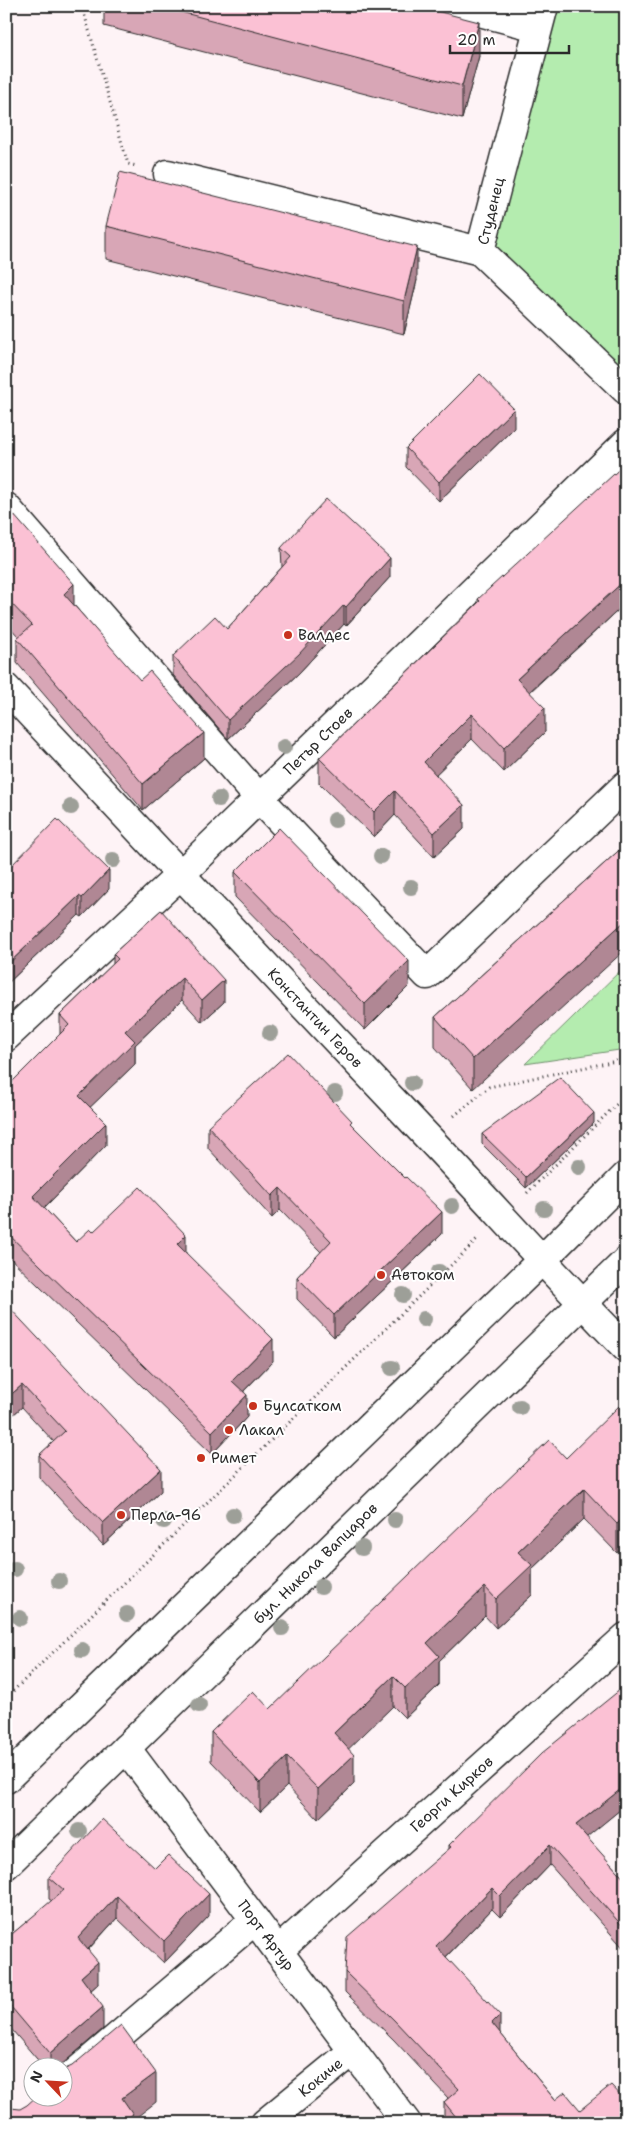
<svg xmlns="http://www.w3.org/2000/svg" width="632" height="2129" font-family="'Shantell Sans',sans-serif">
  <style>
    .green { fill: #b4ecaf; stroke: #708c6d }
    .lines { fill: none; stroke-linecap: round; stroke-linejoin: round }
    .minor-casing { stroke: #2b2b2b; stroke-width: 31 }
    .path { stroke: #2b2b2b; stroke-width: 3; stroke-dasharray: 1 4; stroke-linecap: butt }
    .minor { stroke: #fff; stroke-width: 28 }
    .tree { fill: #9d9f98 }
    .wall { fill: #d8a6b6; stroke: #2b2b2b }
    .shaded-wall { fill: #b08794; stroke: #2b2b2b }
    .building { fill: #fbc1d4; stroke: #2b2b2b }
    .poi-dot { fill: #c8321e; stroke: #fff; stroke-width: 2 }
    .labels { text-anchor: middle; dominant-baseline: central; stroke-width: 4; stroke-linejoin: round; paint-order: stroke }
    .street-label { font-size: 15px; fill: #2b2b2b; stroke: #fff }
    .poi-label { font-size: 15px; fill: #2b2b2b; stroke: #fff; text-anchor: start }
  </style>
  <rect width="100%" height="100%" fill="#fef3f6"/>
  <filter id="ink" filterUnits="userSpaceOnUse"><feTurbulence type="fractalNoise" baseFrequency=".02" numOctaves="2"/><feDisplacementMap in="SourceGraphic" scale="10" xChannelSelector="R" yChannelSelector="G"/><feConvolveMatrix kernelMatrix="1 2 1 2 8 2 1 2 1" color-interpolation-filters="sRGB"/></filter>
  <g filter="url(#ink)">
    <g class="green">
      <path d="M544 6H626V390L480 251Z"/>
      <path d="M626 965V1049L525 1064Z"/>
    </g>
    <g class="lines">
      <g class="minor-casing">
        <g id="minor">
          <path d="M456 6 537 27"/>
          <path d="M544 6 480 251 626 390"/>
          <path d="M168 174 480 251"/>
          <path d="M6 507 259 798 427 975 626 785"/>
          <path id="s1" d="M6 688C149 842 294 996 439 1149 501 1215 562 1283 626 1348"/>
          <path id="s2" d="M6 1037 180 875 626 443"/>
          <path id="s3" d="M126 1748 407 2123"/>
          <path d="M6 1779 542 1260 626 1176"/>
          <path id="s4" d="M6 1865 626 1261"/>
          <path id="s5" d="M278 1951 626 1637"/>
          <path d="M62 2084 255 1920"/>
          <path id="s6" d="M265 2123 353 2051"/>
        </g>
      </g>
      <g class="path">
        <path d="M82 6 128 164 136 166"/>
        <path d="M454 1116 489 1087 626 1059"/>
        <path d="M527 1193 626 1095"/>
        <path d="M6 1698 477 1240"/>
      </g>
      <use href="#minor" class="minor"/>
    </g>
    <g class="tree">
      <circle cx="284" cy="747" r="8"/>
      <circle cx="219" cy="799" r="8"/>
      <circle cx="71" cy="807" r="8"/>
      <circle cx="335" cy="820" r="8"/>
      <circle cx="381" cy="856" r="8"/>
      <circle cx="113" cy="860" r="8"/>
      <circle cx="411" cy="887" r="8"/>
      <circle cx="270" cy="1033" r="8"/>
      <circle cx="412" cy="1083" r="8"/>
      <circle cx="335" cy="1093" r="8"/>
      <circle cx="579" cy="1167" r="8"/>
      <circle cx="452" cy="1206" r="8"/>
      <circle cx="544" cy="1209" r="8"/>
      <circle cx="439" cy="1272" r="8"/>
      <circle cx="403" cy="1295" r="8"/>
      <circle cx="424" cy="1319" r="8"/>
      <circle cx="392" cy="1368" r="8"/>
      <circle cx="520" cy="1407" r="8"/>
      <circle cx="233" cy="1515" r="8"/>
      <circle cx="395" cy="1520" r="8"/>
      <circle cx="164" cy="1521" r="8"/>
      <circle cx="362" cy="1548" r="8"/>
      <circle cx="15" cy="1569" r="8"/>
      <circle cx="59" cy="1581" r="8"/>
      <circle cx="321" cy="1587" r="8"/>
      <circle cx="127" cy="1614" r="8"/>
      <circle cx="20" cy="1618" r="8"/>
      <circle cx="282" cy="1628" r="8"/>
      <circle cx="82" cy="1650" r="8"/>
      <circle cx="199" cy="1705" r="8"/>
      <circle cx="79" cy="1831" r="8"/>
    </g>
    <g class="wall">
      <path d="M104 6H417L479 56 462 119 104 26Z"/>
      <path d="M106 226 417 280 404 334 106 259Z"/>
      <path d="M514 428 439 501 406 467V448Z"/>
      <path d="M6 506 74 605 204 758 143 810 17 663V638L19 637 6 623Z"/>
      <path d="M281 548 390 577 346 626 344 624 299 673 228 739 173 675V656L227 629 282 567Z"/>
      <path d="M478 599 626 603 530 692 545 732 504 772 472 739 436 774 464 829 434 857 395 815 374 837 319 783V758L478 602Z"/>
      <path d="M626 844 473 1089 435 1047V1017Z"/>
      <path d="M6 871 109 889 82 917 79 915 6 985Z"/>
      <path d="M235 872 409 986 365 1030 235 897Z"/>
      <path d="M161 910 224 1002 202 1022 182 1000 135 1045V1064L90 1107 106 1145 44 1208 76 1242 93 1232 186 1253 273 1361 244 1391 247 1417 212 1454 6 1254V1088L60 1034V1015L113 964V954Z"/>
      <path d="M594 1123 526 1188 482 1144V1134Z"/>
      <path d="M352 1125 405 1178 442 1234 334 1337 297 1299V1277L321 1252 280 1210 272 1218 208 1148V1126Z"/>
      <path d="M6 1304 161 1491 103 1545 39 1477V1455L54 1442 22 1407 6 1421Z"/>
      <path d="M626 1413V1545L617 1553 584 1519 532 1569V1595L496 1628 485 1616 439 1661V1685L405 1718 393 1706 348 1748 354 1784 318 1819 287 1786 260 1812 211 1761V1732L270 1709 566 1458Z"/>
      <path d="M626 1805 586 1837 626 1881V1951L550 1865 500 1917 492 1909 446 1957 500 2033 555 2100 580 2110 626 2123H444V2102L448 2098 394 2040 345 1992V1972L449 1849V1845Z"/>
      <path d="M49 1877 209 1916 164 1963 117 1918 88 1950 98 1984 91 1990 103 2029 60 2066H43L6 2023V1939L52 1901 49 1899Z"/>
    </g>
    <g class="shaded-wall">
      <path d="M479 22V56L462 119V86Z"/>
      <path d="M417 247V280L404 334V301Z"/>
      <path d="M514 409V428L439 501V482Z"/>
      <path d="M390 558V577L346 626V607Z"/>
      <path d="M626 579V603L517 703V679Z"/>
      <path d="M74 584V610L64 594Z"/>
      <path d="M344 605V624L299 673 228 739V720Z"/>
      <path d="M545 708V732L504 772V748Z"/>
      <path d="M472 714V739L424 786V762Z"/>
      <path d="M204 733V758L143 810V784Z"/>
      <path d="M395 791V815L374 837V812Z"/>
      <path d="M464 805V829L434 857V833Z"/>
      <path d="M109 870V889L82 917V898Z"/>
      <path d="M79 896V915L6 985V966Z"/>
      <path d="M626 920V949L473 1089V1059Z"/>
      <path d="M409 961V986L365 1030V1004Z"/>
      <path d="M182 978V1000L135 1045V1064L79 1118V1096L125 1031Z"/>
      <path d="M224 980V1002L202 1022V1000Z"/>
      <path d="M594 1113V1123L526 1188V1177Z"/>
      <path d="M106 1123V1145L33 1219V1196Z"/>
      <path d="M280 1188V1210L272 1218V1196Z"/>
      <path d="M442 1212V1234L334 1337V1315Z"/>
      <path d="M186 1235V1258L177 1244Z"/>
      <path d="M273 1339V1361L232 1403V1381Z"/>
      <path d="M22 1385V1407L6 1421V1399Z"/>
      <path d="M247 1395V1417L212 1454V1432Z"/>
      <path d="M161 1469V1491L103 1545V1523Z"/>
      <path d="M584 1489V1519L532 1569V1595L496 1628V1599L518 1552Z"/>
      <path d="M626 1515V1545L617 1553V1524Z"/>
      <path d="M485 1587V1616L439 1661V1685L405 1718V1688L427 1643Z"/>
      <path d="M393 1676V1706L334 1763V1733Z"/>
      <path d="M354 1755V1784L318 1819V1789Z"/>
      <path d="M287 1757V1786L260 1812V1783Z"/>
      <path d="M626 1785V1805L576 1846V1825Z"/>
      <path d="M550 1845V1865L500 1917V1896Z"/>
      <path d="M492 1888V1909L436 1967V1946Z"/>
      <path d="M209 1894V1916L164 1963V1941Z"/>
      <path d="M117 1896V1918L78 1960V1938Z"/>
      <path d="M98 1962V1984L81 1999V1977Z"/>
      <path d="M103 2007V2029L60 2066H50V2053Z"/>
      <path d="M500 2015V2036L492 2023Z"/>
      <path d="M156 2073V2102L133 2120V2123H121L122 2098Z"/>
    </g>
    <g class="building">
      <path d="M158 6H417L479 22 462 86Z"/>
      <path d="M120 172 417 247 404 301 106 226Z"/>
      <path d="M480 374 514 409 439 482 406 448Z"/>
      <path d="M626 463V579L517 679 545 708 504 748 472 714 424 762 464 805 434 833 395 791 374 812 319 758 480 601 478 599Z"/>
      <path d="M326 499 390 558 346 607 344 605 299 654 228 720 173 656 215 616 227 629 291 557 281 548Z"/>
      <path d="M6 506 74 584 64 594 140 680 150 671 204 733 143 784 17 638 32 625 6 598Z"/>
      <path d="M57 819 109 870 82 898 79 896 6 966V871Z"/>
      <path d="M279 828 409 961 365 1004 235 872Z"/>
      <path d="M626 844V920L473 1059 435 1017Z"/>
      <path d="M161 910 224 980 202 1000 182 978 125 1031 135 1041 79 1096 106 1123 33 1196 76 1242 90 1229 93 1232 140 1187 186 1235 177 1244 273 1339 232 1381 247 1395 212 1432 6 1232V1088L69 1025 60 1015 118 959 113 954Z"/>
      <path d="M288 1053 352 1121 350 1123 405 1178 406 1177 442 1212 334 1315 297 1277 331 1241 280 1188 272 1196 208 1126Z"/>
      <path d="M560 1077 594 1113 526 1177 482 1134Z"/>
      <path d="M6 1304 161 1469 103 1523 39 1455 65 1431 22 1385 6 1399Z"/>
      <path d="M619 1406 626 1413V1515L617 1524 584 1489 518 1552 532 1565 496 1599 485 1587 427 1643 439 1656 405 1688 393 1676 334 1733 354 1755 318 1789 287 1757 260 1783 211 1732 253 1691 270 1709 549 1440 566 1458Z"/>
      <path d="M626 1685V1785L576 1825 626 1881V1930L550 1845 500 1896 492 1888 436 1946 500 2015 492 2023 555 2100 565 2092 580 2110 611 2085 626 2101V2123H461L444 2102 459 2089 394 2020 345 1972 347 1937 451 1847 449 1845 542 1753Z"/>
      <path d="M102 1819 155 1868 168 1855 209 1894 164 1941 117 1896 78 1938 98 1962 81 1977 103 2007 50 2053 6 2001V1939L64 1890 49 1877Z"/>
      <path d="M121 2025 156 2073 122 2098 133 2114 121 2123H6V2104L11 2108 20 2109 27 2105 37 2096H62L63 2070 72 2066Z"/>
    </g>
  </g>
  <g class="poi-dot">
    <circle cx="288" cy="635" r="5"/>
    <circle cx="381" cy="1275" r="5"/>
    <circle cx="253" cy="1406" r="5"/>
    <circle cx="229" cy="1430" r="5"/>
    <circle cx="201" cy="1458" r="5"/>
    <circle cx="121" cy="1515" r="5"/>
  </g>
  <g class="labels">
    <g class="street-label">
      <text transform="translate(491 211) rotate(-76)">Студенец</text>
      <text stroke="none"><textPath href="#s2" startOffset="430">Петър Стоев</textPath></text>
      <text stroke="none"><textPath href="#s1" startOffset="452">Константин Геров</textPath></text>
      <text stroke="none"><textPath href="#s4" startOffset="432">бул. Никола Вапцаров</textPath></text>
      <text stroke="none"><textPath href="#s5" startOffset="234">Георги Кирков</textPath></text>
      <text stroke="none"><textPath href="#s3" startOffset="234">Порт Артур</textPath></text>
      <text stroke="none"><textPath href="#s6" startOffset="72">Кокиче</textPath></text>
    </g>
    <g class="poi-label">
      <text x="298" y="635">Валдес</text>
      <text x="391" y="1275">Автоком</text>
      <text x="263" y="1406">Булсатком</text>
      <text x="239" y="1430">Лакал</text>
      <text x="211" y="1458">Римет</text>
      <text x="131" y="1515">Перла-96</text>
    </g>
  </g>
  <rect width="632" height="2129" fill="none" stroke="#fff" stroke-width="25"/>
  <rect x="12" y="12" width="607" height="2104" fill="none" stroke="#2b2b2b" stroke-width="2" filter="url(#ink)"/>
  <g transform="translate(48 2082) rotate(295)"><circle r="24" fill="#ffffff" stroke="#aaaaaa"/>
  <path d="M0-4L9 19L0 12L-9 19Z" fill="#c8321e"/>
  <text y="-8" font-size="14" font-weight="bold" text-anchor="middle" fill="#2b2b2b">N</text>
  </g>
  <path d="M450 45v8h119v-8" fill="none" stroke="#2b2b2b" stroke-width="2.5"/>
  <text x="457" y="45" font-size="15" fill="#2b2b2b" stroke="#ffffff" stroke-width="4" paint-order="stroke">20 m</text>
</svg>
